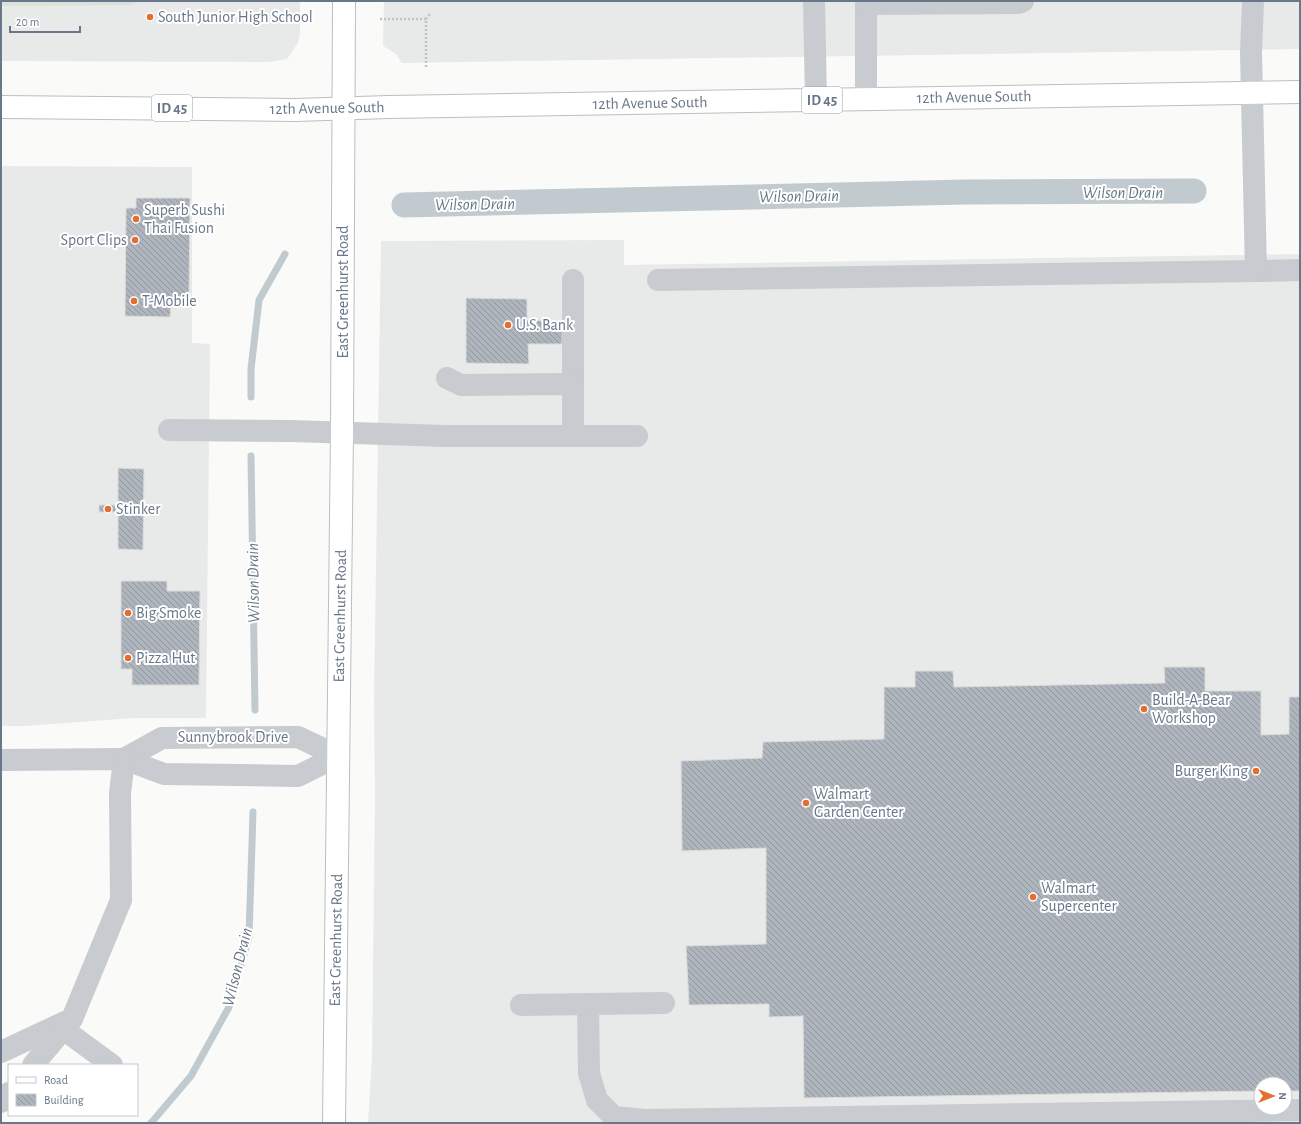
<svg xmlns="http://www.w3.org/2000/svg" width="1301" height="1124" font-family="'Alegreya Sans',sans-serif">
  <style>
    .built { fill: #e8e9e9; fill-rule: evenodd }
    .grass { fill: #dbe2d9 }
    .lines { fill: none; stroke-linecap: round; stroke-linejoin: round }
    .stream { stroke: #c1cacf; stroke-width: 7 }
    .canal { stroke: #c1cacf; stroke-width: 25 }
    .building { fill: url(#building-back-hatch); stroke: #dcdcda }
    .major-casing { stroke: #bbbec3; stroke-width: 24 }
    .path { stroke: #c0c2c5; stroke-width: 2.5; stroke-dasharray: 2 2; stroke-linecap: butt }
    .minor { stroke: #c8cbcf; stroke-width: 22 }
    .major { stroke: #fff; stroke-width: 22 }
    .poi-dot { fill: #e36f2f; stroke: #fff; stroke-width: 1.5 }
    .labels { text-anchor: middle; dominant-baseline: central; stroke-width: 4; stroke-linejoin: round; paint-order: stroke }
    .shield { fill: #fff; stroke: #96a0ac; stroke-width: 1 }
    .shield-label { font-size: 15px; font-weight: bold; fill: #697789 }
    .poi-label { font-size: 16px; fill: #697789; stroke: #fff; text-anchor: start }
    .street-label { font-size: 16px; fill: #697789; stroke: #fff }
    .water-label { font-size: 17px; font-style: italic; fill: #657783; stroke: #fff }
  </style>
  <defs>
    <pattern id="building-back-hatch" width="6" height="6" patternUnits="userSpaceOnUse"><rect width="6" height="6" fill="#afb5bd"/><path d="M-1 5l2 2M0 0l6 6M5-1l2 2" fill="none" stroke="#92989f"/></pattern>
  </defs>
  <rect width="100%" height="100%" fill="#fafaf8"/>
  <g class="built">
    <path d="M1 1H300V34L298 43 287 59 270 62 1 61Z"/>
    <path d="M384 1H1300V49L402 63 396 54 383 46Z"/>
    <path d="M1 166 192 167V343L210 344 206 718H134L24 726H1Z"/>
    <path d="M624 240V265L1300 254V1123H368L372 1058 375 799 374 699 381 241ZM1261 1084H1285V1108H1261Z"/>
  </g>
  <path class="grass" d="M1 1H141L131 5 1 6Z"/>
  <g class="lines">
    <g class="stream">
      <path d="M251 397V369L259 300 285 254"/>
      <path d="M251 456 255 710"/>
      <path d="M151 1123 191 1076 229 1007 249 937 253 812"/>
    </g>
    <path class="canal" d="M404 205 965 192 1194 191"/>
  </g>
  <g class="building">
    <path d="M136 198H190L189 305H171L170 317 125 316 126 208H136Z"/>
    <path d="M466 298 527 299V320L562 321V344H528L529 364 466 363Z"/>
    <path d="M118 468 144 469 143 550 118 549Z"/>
    <rect x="99" y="505" width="18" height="7"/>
    <path d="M121 581H167V591H200L199 685H132V669H121Z"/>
    <path d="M1164 667H1205V691H1261V735L1289 734V697H1300V1091H1285V1084H1261V1091L804 1098 803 1016 769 1017V1004L689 1005 686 946 766 944V848L682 851 681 761 762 758 763 742 884 739V687H915V671H953L954 687 1165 683Z"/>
  </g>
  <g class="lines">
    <g class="major-casing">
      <g id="major">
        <path d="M1 107 296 110 389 107 1300 92"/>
        <path d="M334 1123 342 432 344 1"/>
      </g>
    </g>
    <g class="path">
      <path d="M380 19H426V69"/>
      <path d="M426 19 430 14"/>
    </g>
    <g class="minor">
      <path d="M814 1 816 100"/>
      <path d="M866 1V99"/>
      <path d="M866 4 1019 3 1023 1"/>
      <path d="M1256 271 1300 270"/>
      <path d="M573 280V384"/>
      <path d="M658 280 1256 271 1251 52 1253 1"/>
      <path d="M447 378 461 385 573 384V436"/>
      <path d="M169 430 291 431 445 436H637"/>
      <path d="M124 759 162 738 298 737 338 756"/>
      <path d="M1 760 124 759 164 774 298 776 338 756"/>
      <path d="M588 1004 589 1073 597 1100 614 1117 644 1120 1300 1110"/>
      <path d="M521 1005 664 1003"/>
      <path d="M63 1029 112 1065"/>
      <path d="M1 1052 65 1022"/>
      <path d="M33 1065 72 1019 121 900 120 794 124 759"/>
      <path d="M1 1102 9 1093"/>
    </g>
    <use href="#major" class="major"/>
  </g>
  <g class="poi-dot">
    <circle cx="150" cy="17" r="4"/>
    <circle cx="136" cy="219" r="4"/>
    <circle cx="135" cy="240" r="4"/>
    <circle cx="134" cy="301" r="4"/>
    <circle cx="508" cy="325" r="4"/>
    <circle cx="108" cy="509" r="4"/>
    <circle cx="128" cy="613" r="4"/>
    <circle cx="128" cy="658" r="4"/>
    <circle cx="1144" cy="709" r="4"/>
    <circle cx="1256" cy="771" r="4"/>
    <circle cx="806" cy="803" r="4"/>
    <circle cx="1033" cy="897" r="4"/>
  </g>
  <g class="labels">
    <g class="shield">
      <rect x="802" y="87" width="40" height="26" rx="3"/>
      <rect x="152" y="95" width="40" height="26" rx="3"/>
    </g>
    <g class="shield-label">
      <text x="822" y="100">ID 45</text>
      <text x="172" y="108">ID 45</text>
    </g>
    <g class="poi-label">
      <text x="158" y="17">South Junior High School</text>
      <text x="144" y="210">Superb Sushi<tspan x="144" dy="18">Thai Fusion</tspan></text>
      <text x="127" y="240" text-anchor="end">Sport Clips</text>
      <text x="142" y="301">T-Mobile</text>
      <text x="516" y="325">U.S. Bank</text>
      <text x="116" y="509">Stinker</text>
      <text x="136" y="613">Big Smoke</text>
      <text x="136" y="658">Pizza Hut</text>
      <text x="1152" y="700">Build-A-Bear<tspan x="1152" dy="18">Workshop</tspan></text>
      <text x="1248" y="771" text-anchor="end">Burger King</text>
      <text x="814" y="794">Walmart<tspan x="814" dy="18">Garden Center</tspan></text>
      <text x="1041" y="888">Walmart<tspan x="1041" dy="18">Supercenter</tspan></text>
    </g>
    <g class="street-label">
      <text transform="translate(974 97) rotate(-1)">12th Avenue South</text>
      <text transform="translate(650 103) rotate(-1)">12th Avenue South</text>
      <text transform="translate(327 108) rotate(-1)">12th Avenue South</text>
      <text transform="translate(343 292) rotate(-90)">East Greenhurst Road</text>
      <text transform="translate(340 616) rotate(-89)">East Greenhurst Road</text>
      <text x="233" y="737">Sunnybrook Drive</text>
      <text transform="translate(336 940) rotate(-89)">East Greenhurst Road</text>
    </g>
    <g class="water-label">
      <text x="1123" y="192">Wilson Drain</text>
      <text transform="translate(799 196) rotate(-1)">Wilson Drain</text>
      <text transform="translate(475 204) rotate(-1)">Wilson Drain</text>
      <text transform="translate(253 583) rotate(-91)">Wilson Drain</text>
      <text transform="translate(237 967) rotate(-76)">Wilson Drain</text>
    </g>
  </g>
  <rect width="1301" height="1124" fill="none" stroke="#697789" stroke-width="4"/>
  <rect x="8" y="1064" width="130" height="52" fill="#ffffff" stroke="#c3c9d0"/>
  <rect x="16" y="1077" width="20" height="6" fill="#ffffff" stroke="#c3c9d0"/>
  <text x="44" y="1084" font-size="12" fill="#697789">Road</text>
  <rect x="16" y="1094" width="20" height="12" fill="url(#building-back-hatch)" stroke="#c3c9d0"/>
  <text x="44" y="1104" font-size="12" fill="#697789">Building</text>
  <g transform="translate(1273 1096) rotate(90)"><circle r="19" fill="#ffffff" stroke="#c3c9d0"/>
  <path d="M0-3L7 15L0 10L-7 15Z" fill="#e36f2f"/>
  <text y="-6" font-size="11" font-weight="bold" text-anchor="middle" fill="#697789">N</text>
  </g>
  <path d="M10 26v6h70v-6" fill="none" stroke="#697789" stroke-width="2"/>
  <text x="16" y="26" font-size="12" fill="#697789" stroke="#ffffff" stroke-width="3" paint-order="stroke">20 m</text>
</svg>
